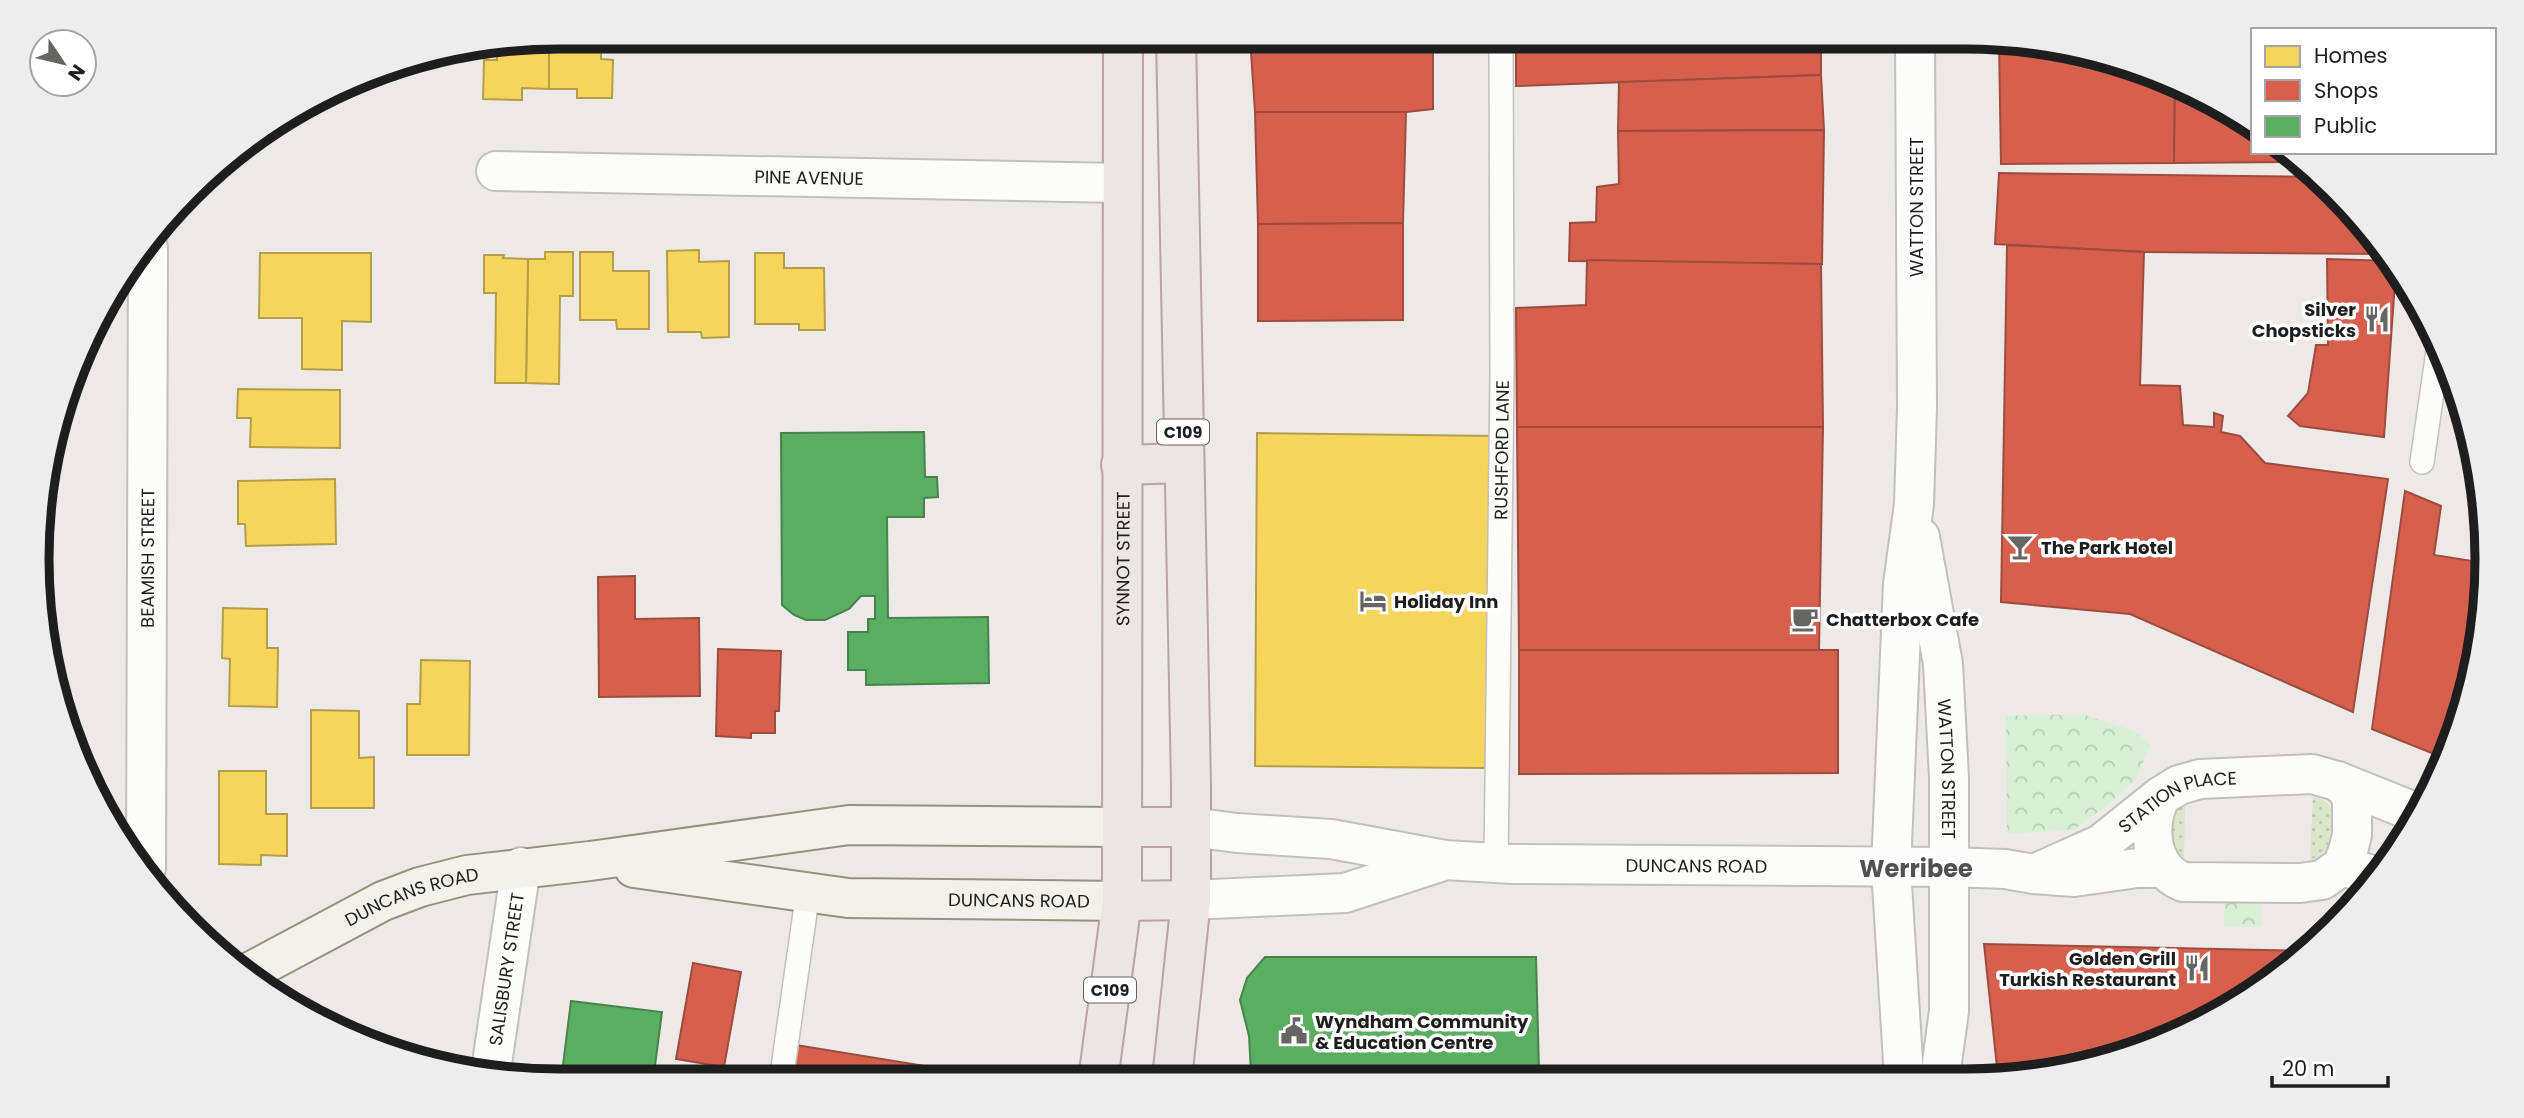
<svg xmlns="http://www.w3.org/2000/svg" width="2524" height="1118" font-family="Poppins,sans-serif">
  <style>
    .grass { fill: url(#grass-dots) }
    .park { fill: url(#park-crowns) }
    .homes { fill: #f6d55c; stroke: #b59e49; stroke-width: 2 }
    .shops { fill: #d6604d; stroke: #9f4c3f; stroke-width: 2 }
    .public { fill: #5aae61; stroke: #48834d; stroke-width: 2 }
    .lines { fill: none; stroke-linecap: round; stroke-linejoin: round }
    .service-casing { stroke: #c2c0bf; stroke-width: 26 }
    .minor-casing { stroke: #c2c0bf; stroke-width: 42 }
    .tertiary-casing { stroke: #c2c0bf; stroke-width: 42 }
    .secondary-casing { stroke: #939380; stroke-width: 42 }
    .trunk-casing { stroke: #bea0aa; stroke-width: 42 }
    .service { stroke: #fcfcfb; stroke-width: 23 }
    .minor { stroke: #fcfcfb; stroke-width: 38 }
    .tertiary { stroke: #fcfcfb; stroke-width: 38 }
    .secondary { stroke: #f2f2eb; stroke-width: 38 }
    .trunk { stroke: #ece6e3; stroke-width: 38 }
    .labels { text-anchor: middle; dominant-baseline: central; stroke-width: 7; stroke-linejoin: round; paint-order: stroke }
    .shield { fill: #fff; stroke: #626262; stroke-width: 2 }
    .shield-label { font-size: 16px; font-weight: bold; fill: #1e1e1e }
    .street-label { font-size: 18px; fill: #1e1e1e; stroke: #fff }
    .poi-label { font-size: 18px; font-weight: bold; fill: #1e1e1e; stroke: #fff; text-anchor: start }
    .district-label { font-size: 24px; font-weight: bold; fill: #515151; stroke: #fff }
    .rim { fill: none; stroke: #1e1e1e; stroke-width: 9 }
  </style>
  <defs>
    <pattern id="grass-dots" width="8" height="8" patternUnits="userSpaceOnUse" patternTransform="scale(1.75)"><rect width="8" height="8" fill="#d9e6c8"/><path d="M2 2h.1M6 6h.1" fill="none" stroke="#bac5ab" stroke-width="1.8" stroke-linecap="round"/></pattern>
    <pattern id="park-crowns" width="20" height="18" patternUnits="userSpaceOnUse" patternTransform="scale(1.75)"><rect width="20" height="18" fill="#d7efd5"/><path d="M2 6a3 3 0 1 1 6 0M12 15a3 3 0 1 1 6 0" fill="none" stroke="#b8ccb6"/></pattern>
  </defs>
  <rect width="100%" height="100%" fill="#ece9e6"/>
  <g class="grass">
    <path d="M2313 797C2346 801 2339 855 2310 859Z"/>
    <path d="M2185 799 2184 858 2177 857 2162 824Z"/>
  </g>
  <g class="park">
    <path d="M2082 714 2134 731 2150 745 2136 779 2105 807 2073 830 2007 834 2006 716Z"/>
    <path d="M2260 900 2261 927H2224L2225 901Z"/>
  </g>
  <g class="homes">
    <path d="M559 37H601V59L613 60 612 98H577V89H549V38Z"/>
    <path d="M549 38V89L522 88V100L483 99 484 60H497V47Z"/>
    <path d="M328 93V108H297L298 107Z"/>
    <path d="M699 250V262L729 261V337L702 338 701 332H668L667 251Z"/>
    <path d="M545 252H573V296H560L559 384 526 383 528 259H545Z"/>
    <path d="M580 252H613V271H649V329H617L616 320H580Z"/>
    <path d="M260 253H371V322L342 321V370L302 369V318H259Z"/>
    <path d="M755 253H784V268H824L825 330H799V324H755Z"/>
    <path d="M484 255H504L503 258 528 259 526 383H495L496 293H484Z"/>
    <path d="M238 389 340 390V448L250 447 251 418H237Z"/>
    <path d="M1257 433 1496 436 1485 768 1255 766Z"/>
    <path d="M335 479 336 544 246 546 245 524H238V481Z"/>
    <path d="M223 608 267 609V648H278L277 707 229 706 230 659 222 658Z"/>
    <path d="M421 660 470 661 469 755H407V704H420Z"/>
    <path d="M311 710 359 711V758L374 757V808H311Z"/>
    <path d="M219 771H266V814H287V856L261 855V865L219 864Z"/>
  </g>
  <g class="shops">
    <rect x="851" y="37" width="123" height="11"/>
    <path d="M1250 37H1433V109L1406 112H1255Z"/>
    <path d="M1516 37H1821V75L1516 86Z"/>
    <path d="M1999 42 2133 65 2175 83 2174 163 2001 164Z"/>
    <path d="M1821 75 1824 130 1618 131 1619 82Z"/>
    <path d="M2175 83 2226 107 2253 126V152H2290L2303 162 2174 163Z"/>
    <path d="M1255 112H1406L1403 223 1258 224Z"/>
    <path d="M1824 130 1822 264 1569 261 1570 223 1596 222 1597 187 1619 184 1618 131Z"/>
    <path d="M1999 173 2319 177 2380 241 2387 254 2144 252 1995 244Z"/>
    <path d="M1403 223V320L1258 321V224Z"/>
    <path d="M2007 245 2144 252 2140 385 2180 386 2183 425 2214 427V413L2223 416 2221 432 2240 436 2265 463 2388 479 2353 712 2130 614 2001 602Z"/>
    <path d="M2327 259 2392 261 2396 268 2384 437 2300 426 2288 416 2308 393 2316 345H2328Z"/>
    <path d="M1587 260 1821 264 1823 427H1517L1516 308 1586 305Z"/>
    <path d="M1517 427H1823L1819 650H1519Z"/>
    <path d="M2405 491 2441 506 2434 555 2485 563 2483 628 2459 727 2444 758 2372 729Z"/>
    <path d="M635 576V619L699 618 700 696 599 697 598 577Z"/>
    <path d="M718 649 781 651 779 711H775V733H751V738L716 736Z"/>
    <path d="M1519 650H1838V773L1519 774Z"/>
    <path d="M1984 944 2310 951 2196 1028 2034 1077H1998Z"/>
    <path d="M693 963 741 972 724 1067 676 1059Z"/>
    <path d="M796 1045 968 1073V1080L791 1081Z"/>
  </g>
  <g class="public">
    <path d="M924 432 925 477H937L938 497 924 498V517H887L888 618 988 617 989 683 866 685V670H848V632H868V619H875V596H861L849 609 825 620H806L794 615 782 605 781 433Z"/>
    <path d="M1265 957H1536L1539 1071 1251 1072 1249 1036 1240 1000 1247 978Z"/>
    <path d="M571 1001 662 1012 653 1081H561Z"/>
  </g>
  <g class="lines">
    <g class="service-casing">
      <g id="service">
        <path d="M2422 462 2439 344"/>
        <path id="s1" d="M1496 863 1502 375 1501 37"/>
        <path d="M781 1081 808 892"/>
      </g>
    </g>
    <g class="minor-casing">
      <g id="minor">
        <path id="s2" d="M496 171 1121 183"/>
        <path d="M2337 781 2417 813"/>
        <path d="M2342 866 2375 876"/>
        <path d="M1949 867 2005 869 2034 874 2074 877 2137 868H2163"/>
        <path id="s3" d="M146 868 148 248"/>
        <path id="s4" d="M2034 874 2101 844 2161 796 2179 785 2200 779 2312 774 2337 781 2347 789 2352 800V835L2348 851 2342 866 2322 880 2300 883 2183 882C2149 868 2146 825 2161 796"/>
        <path id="s5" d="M491 1070 521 867"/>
      </g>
    </g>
    <g class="tertiary-casing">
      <g id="tertiary">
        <path id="s6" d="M1920 537 1943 664 1949 778V1011L1940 1077"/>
        <path id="s7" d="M1191 827 1237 833 1331 839 1445 860 1512 864 1949 867"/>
        <path d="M1191 900 1345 893 1440 862"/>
        <path d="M1904 1077 1891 868 1903 584 1914 504 1917 408 1915 37"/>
      </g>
    </g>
    <g class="secondary-casing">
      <g id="secondary">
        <path id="s8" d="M634 868 848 898 1122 901"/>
        <path id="s9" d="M246 974 383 901 420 887 467 875 590 861 849 825 1122 827"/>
      </g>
    </g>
    <g class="trunk-casing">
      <g id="trunk">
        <path d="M1121 465 1184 463"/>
        <path d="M1122 827H1191"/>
        <path d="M1122 901 1191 900"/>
        <path d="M1172 1079 1191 900V784L1176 37"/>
        <path id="s10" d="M1098 1080 1122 901 1123 37"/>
      </g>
    </g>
    <use href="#service" class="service"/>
    <use href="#minor" class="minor"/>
    <use href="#tertiary" class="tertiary"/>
    <use href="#secondary" class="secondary"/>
    <use href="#trunk" class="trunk"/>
  </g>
  <defs>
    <g id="restaurant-bare" transform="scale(2.1)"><path d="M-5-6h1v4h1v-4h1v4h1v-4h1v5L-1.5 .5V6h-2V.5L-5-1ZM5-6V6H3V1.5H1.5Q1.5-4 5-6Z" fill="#666564" stroke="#fff" stroke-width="2.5" paint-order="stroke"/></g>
    <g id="bar-bare" transform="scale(2.1)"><path d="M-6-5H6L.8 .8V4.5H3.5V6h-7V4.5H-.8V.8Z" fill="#666564" stroke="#fff" stroke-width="2.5" paint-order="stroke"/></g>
    <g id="hotel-bare" transform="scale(2.1)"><path d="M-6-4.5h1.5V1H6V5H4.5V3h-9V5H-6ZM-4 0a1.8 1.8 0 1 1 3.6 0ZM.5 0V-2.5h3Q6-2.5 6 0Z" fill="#666564" stroke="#fff" stroke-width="2.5" paint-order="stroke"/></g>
    <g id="cafe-bare" transform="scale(2.1)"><path d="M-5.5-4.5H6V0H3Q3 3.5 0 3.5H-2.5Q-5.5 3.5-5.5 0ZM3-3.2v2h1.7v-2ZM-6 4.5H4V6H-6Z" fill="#666564" stroke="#fff" stroke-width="2.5" paint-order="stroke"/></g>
    <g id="civic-bare" transform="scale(2.1)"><path d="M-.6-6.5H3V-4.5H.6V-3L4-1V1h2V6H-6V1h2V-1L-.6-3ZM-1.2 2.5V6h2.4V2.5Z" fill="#666564" stroke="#fff" stroke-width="2.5" paint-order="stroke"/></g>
  </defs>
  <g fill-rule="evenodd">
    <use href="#restaurant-bare" x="2377" y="319"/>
    <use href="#bar-bare" x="2020" y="547"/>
    <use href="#hotel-bare" x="1373" y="601"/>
    <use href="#cafe-bare" x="1805" y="619"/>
    <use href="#restaurant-bare" x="2197" y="968"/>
    <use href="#civic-bare" x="1294" y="1031"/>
  </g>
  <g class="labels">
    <g class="shield">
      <rect x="1157" y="419.5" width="52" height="25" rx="5"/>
      <rect x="1084" y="977.5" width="52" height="25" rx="5"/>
    </g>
    <g class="shield-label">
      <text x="1183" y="432">C109</text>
      <text x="1110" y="990">C109</text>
    </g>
    <g class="street-label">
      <text stroke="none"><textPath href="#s2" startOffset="313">PINE AVENUE</textPath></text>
      <text transform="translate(1916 207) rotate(-90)">WATTON STREET</text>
      <text stroke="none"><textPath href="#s1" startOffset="413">RUSHFORD LANE</textPath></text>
      <text stroke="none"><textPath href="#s3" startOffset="310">BEAMISH STREET</textPath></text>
      <text stroke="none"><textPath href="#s10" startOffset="523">SYNNOT STREET</textPath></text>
      <text stroke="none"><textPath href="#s6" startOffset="234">WATTON STREET</textPath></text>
      <text stroke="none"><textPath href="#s4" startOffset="164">STATION PLACE</textPath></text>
      <text stroke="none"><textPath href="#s7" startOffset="508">DUNCANS ROAD</textPath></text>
      <text stroke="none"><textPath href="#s9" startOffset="184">DUNCANS ROAD</textPath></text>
      <text stroke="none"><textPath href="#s8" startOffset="387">DUNCANS ROAD</textPath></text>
      <text stroke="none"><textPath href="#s5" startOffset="102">SALISBURY STREET</textPath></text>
    </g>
    <g class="poi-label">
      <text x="2356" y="309" text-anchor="end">Silver<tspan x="2356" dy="21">Chopsticks</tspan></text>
      <text x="2041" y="547">The Park Hotel</text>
      <text x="1394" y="601">Holiday Inn</text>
      <text x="1826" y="619">Chatterbox Cafe</text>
      <text x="2176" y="958" text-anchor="end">Golden Grill<tspan x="2176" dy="21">Turkish Restaurant</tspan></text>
      <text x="1315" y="1021">Wyndham Community<tspan x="1315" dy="21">&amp; Education Centre</tspan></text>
    </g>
    <g class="district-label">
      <text x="1916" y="868">Werribee</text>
    </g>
  </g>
  <path d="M0 0H2524V1118H0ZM559 49H1965A510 510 0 0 1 2475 559V559A510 510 0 0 1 1965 1069H559A510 510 0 0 1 49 559V559A510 510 0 0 1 559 49Z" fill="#ededed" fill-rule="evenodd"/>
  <path class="rim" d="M559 49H1965A510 510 0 0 1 2475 559V559A510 510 0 0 1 1965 1069H559A510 510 0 0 1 49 559V559A510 510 0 0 1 559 49Z"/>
  <rect x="2251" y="28" width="245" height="126" fill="#ffffff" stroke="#a5a5a5" stroke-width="2"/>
  <rect x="2265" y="46" width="35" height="21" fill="#f6d55c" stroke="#a5a5a5" stroke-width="2"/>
  <text x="2314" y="63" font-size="21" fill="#1e1e1e">Homes</text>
  <rect x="2265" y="80" width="35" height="21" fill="#d6604d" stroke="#a5a5a5" stroke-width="2"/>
  <text x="2314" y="98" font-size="21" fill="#1e1e1e">Shops</text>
  <rect x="2265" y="116" width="35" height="21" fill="#5aae61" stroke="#a5a5a5" stroke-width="2"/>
  <text x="2314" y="133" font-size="21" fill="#1e1e1e">Public</text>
  <g transform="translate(63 63) rotate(125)"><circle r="33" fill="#ffffff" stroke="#a5a5a5" stroke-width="2"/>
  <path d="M0-5L12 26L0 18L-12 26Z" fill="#666564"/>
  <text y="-10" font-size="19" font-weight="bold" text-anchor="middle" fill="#1e1e1e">N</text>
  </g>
  <path d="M2272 1076v10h116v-10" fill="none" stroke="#1e1e1e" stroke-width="3.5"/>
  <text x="2282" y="1076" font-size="21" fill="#1e1e1e" stroke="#ffffff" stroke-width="5" paint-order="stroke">20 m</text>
</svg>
